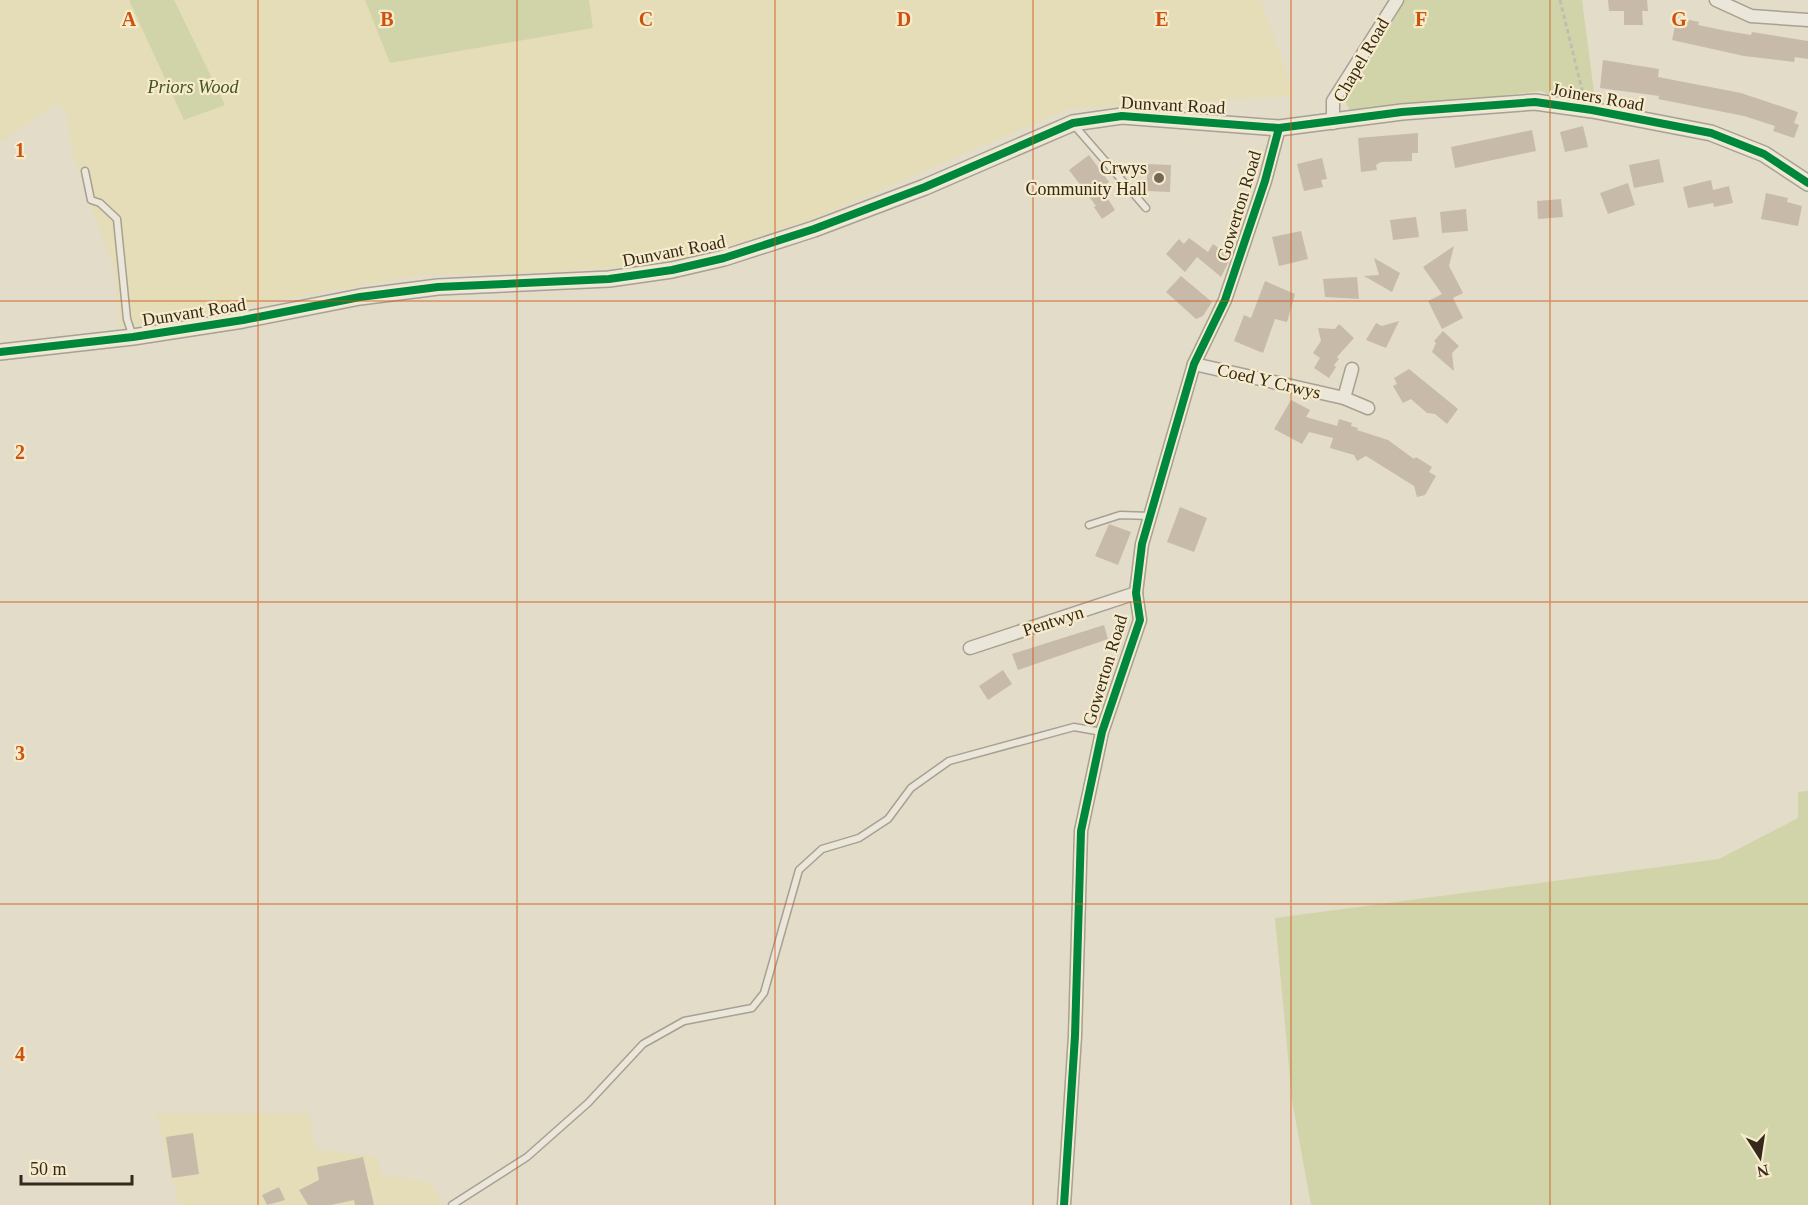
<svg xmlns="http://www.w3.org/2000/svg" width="1808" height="1205" font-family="Georgia,serif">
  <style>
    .farmland { fill: #e4ddb7 }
    .green { fill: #d1d4a9 }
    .building { fill: #c7baa9 }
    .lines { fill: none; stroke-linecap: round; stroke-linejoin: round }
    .service-casing { stroke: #a8a092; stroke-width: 9 }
    .minor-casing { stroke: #a8a092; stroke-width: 15 }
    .tertiary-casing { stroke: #a8a092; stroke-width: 18 }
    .path { stroke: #c3bdb1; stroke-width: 3; stroke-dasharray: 4.5 3; stroke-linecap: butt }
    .service { stroke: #ebe6da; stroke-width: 6 }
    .minor { stroke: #ebe6da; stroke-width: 12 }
    .tertiary { stroke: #ebe6da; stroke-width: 15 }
    .cycleway-casing { stroke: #f6eccc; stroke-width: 11 }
    .cycleway { stroke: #00873e; stroke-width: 8 }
    .grid { fill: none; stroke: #cd520e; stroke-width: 1.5; stroke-opacity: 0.55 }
    .poi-dot { fill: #736858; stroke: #f6eccc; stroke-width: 2 }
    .labels { text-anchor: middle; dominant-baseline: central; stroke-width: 4.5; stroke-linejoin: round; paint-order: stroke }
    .street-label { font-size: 18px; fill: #36291b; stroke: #f6eccc }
    .park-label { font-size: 18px; font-style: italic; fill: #445321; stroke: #f6eccc }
    .poi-label { font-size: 18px; fill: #36291b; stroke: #f6eccc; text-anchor: end }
    .grid-label { font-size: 20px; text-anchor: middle; font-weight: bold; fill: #cd520e; stroke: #f6eccc; stroke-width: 4.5; stroke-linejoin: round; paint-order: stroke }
  </style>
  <rect width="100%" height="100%" fill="#e3dcc8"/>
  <g class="farmland">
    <path d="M0 0H129L185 120 224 104 174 0H365L391 63 592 28 589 0H1261L1294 96 1067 109 810 220 670 263 548 272 420 275 120 327 115 272 74 158 66 113 56 103 0 143Z"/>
    <path d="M157 1113H309L315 1149 376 1157 382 1175 430 1183 445 1205H179Z"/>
  </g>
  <g class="green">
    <path d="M129 0H174L225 105 184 120Z"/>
    <path d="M365 0H589L593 28 390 63Z"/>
    <path d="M1405 0H1582L1594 92 1592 101 1588 103 1557 99 1541 91 1351 113 1345 100 1348 90 1375 52Z"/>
    <path d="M1808 791V1205H1311L1292 1100 1275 918 1719 859 1798 818V792Z"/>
  </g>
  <g class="building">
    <path d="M1608 0H1647L1648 11H1642L1643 25H1624V11H1609Z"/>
    <path d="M1677 17 1699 22 1698 25 1727 31 1751 35 1752 32 1808 41V59L1795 57 1794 62 1744 56 1672 40Z"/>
    <path d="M1603 60 1659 69 1658 77 1741 93 1798 112 1794 123 1799 125 1794 138 1773 131 1775 126 1744 116 1658 99 1659 96 1600 88Z"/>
    <path d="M1583 126 1588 147 1565 152 1560 132Z"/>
    <path d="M1532 130 1536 151 1455 168 1451 147Z"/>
    <path d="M1418 133V153H1412V161L1381 162 1376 165 1377 170 1361 172 1358 138Z"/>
    <path d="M1089 155 1109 182 1101 188 1115 210 1102 219 1094 207 1096 206 1069 170Z"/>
    <path d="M1322 158 1327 179 1321 180 1323 187 1304 191 1297 164Z"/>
    <path d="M1659 159 1664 182 1634 188 1629 165Z"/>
    <path d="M1147 164 1171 165 1170 192 1147 191Z"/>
    <path d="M1711 180 1713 190 1729 186 1733 203 1714 207 1713 203 1688 208 1683 187Z"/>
    <path d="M1628 183 1635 205 1608 214 1600 193Z"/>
    <path d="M1766 193 1788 198 1787 202 1802 206 1798 226 1761 219Z"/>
    <path d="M1561 199 1563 217 1538 219 1537 201Z"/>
    <path d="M1466 209 1468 231 1442 233 1440 212Z"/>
    <path d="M1416 217 1419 237 1393 240 1390 220Z"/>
    <path d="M1301 231 1308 259 1279 266 1272 237Z"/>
    <path d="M1189 238 1208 252 1213 244 1231 257 1221 277 1197 257 1185 272 1166 254 1179 239 1184 244Z"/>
    <path d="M1454 246 1449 266 1463 293 1453 298 1463 318 1442 329 1428 301 1442 294 1423 267Z"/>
    <path d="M1374 258 1400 273 1392 292 1364 276 1379 275Z"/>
    <path d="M1181 276 1212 302 1203 316 1196 319 1166 292Z"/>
    <path d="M1357 277 1359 299 1325 297 1323 279Z"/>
    <path d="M1265 281 1295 294 1287 322 1275 319 1263 353 1234 341 1244 315 1251 318Z"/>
    <path d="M1399 321 1386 348 1366 340 1376 323 1382 326Z"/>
    <path d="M1339 324 1354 338 1337 357 1339 359 1334 365 1336 367 1329 378 1314 368 1320 358 1313 353 1321 341 1318 328 1335 329Z"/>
    <path d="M1443 331 1459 346 1452 353 1454 371 1432 352 1436 343 1434 341Z"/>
    <path d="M1409 369 1458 409 1447 424 1435 414 1427 413 1411 399 1403 403 1393 386 1397 384 1394 378Z"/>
    <path d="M1291 400 1310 410 1306 417 1337 426 1339 419 1352 423 1351 426 1358 428 1357 430 1388 440 1414 459 1416 457 1432 467 1429 472 1436 476 1425 495 1417 497 1414 486 1366 456 1357 461 1354 455 1330 448 1333 438 1309 432 1302 444 1274 429Z"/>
    <path d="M1180 507 1207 518 1194 552 1167 542Z"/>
    <path d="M1109 524 1131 532 1118 565 1095 556Z"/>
    <path d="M1104 625 1108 639 1018 670 1012 654Z"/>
    <path d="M1003 670 1012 684 988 700 979 686Z"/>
    <path d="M193 1133 199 1174 172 1178 166 1137Z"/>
    <path d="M363 1157 374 1205H355L354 1200 331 1205H308L299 1190 319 1180 317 1167Z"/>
    <path d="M279 1187 285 1200 267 1205 262 1195Z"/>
  </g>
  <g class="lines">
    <g class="service-casing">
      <g id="service">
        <path d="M1073 124 1146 208"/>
        <path d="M85 171 91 200 100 203 117 219 127 319 133 337"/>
        <path d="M1089 525 1120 515 1150 516"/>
        <path d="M452 1205 527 1157 588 1103 643 1044 684 1021 752 1008 764 993 799 870 822 849 859 838 888 819 911 788 949 761 1074 727 1102 732"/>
      </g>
    </g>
    <g class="minor-casing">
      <g id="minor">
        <path d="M1716 0 1751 16 1808 20"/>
        <path d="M1333 123V101L1397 0"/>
        <path d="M1194 364 1344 398 1368 408"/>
        <path d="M1344 398 1352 369"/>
        <path d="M970 648 1136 593"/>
        <path d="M1064 1205 1075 1036 1081 831 1102 732 1140 620 1136 593 1142 544 1194 364 1225 300 1265 181 1279 128"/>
      </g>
    </g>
    <g class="tertiary-casing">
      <path id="tertiary" d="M0 352 133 337 243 320 360 297 438 287 609 279 672 270 724 258 814 229 925 187 1073 123 1122 116 1279 128 1402 112 1535 102 1592 110 1711 133 1764 154 1808 183"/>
    </g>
    <path class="path" d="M1560 0 1583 94"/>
    <use href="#service" class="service"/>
    <use href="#minor" class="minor"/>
    <use href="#tertiary" class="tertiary"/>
    <g class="cycleway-casing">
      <g id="cycleway">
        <path d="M0 352 133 337 243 320 360 297 438 287 609 279 672 270 724 258 814 229 925 187 1073 123 1122 116 1279 128 1402 112 1535 102 1592 110 1711 133 1764 154 1808 183"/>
        <path d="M1064 1205 1075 1036 1081 831 1102 732 1140 620 1136 593 1142 544 1194 364 1225 300 1265 181 1279 128"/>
      </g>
    </g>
    <use href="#cycleway" class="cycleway"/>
  </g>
  <path class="grid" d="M258 0V1205M517 0V1205M775 0V1205M1033 0V1205M1291 0V1205M1550 0V1205M0 301H1808M0 602H1808M0 904H1808"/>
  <circle class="poi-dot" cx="1159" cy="178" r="6"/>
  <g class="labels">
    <g class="street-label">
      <text transform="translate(1361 60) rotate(-60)">Chapel Road</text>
      <text transform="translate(1598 97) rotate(10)">Joiners Road</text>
      <text transform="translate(1173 105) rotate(3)">Dunvant Road</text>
      <text transform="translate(1239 206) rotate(-73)">Gowerton Road</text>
      <text transform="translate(674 251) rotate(-11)">Dunvant Road</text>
      <text transform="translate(194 312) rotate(-9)">Dunvant Road</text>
      <text transform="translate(1269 381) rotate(13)">Coed Y Crwys</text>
      <text transform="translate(1053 621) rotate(-18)">Pentwyn</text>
      <text transform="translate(1105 670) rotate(-73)">Gowerton Road</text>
    </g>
    <g class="park-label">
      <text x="193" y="87">Priors Wood</text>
    </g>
    <g class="poi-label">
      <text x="1147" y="168">Crwys<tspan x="1147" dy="21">Community Hall</tspan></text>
    </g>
  </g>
  <g class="grid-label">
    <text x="129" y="26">A</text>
    <text x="387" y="26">B</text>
    <text x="646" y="26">C</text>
    <text x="904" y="26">D</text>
    <text x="1162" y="26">E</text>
    <text x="1421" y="26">F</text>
    <text x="1679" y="26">G</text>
    <text x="20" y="157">1</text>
    <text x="20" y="459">2</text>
    <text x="20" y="760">3</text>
    <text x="20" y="1061">4</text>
  </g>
  <g transform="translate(1760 1157) rotate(168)" stroke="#f6eccc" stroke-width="4.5" paint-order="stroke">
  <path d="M0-4.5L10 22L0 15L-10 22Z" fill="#36291b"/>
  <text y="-9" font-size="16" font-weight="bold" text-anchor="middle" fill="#36291b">N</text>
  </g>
  <path d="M21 1175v9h111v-9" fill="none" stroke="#36291b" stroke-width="3"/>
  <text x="30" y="1175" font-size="18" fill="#36291b" stroke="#f6eccc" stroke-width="4.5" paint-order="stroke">50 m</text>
</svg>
